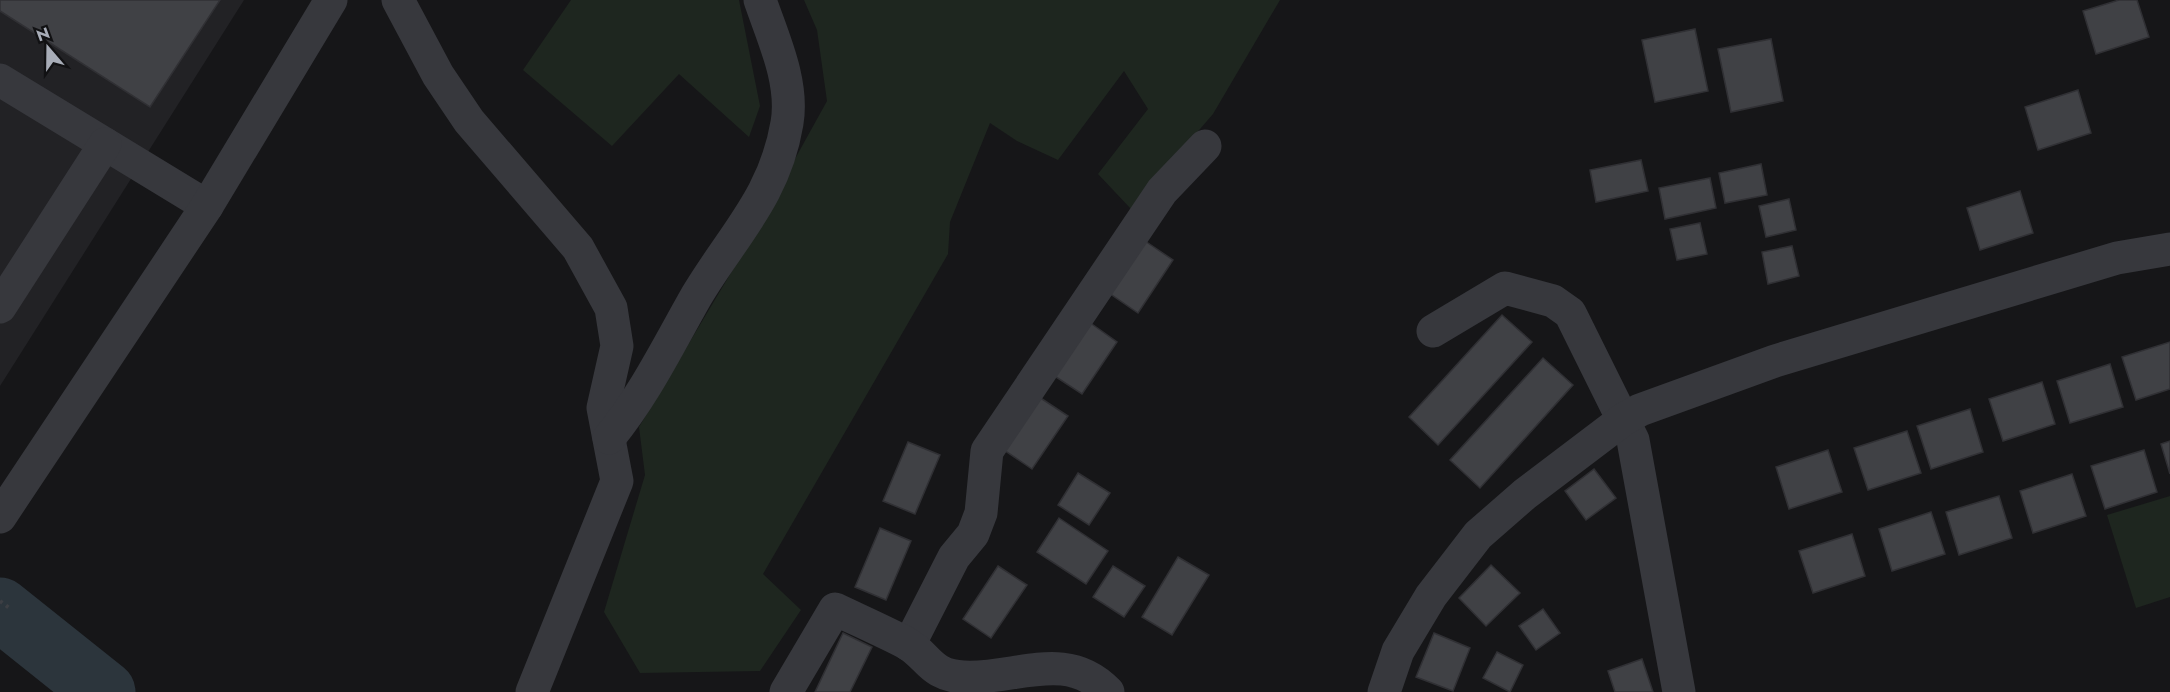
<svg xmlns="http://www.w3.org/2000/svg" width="2170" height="692" font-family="Jost,sans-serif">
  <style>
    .built { fill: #222225 }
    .green { fill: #1e261f }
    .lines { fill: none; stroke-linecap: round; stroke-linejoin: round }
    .river { stroke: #2c353c; stroke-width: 63 }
    .building { fill: #404145; stroke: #303034; stroke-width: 1.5 }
    .path { stroke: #3d3f44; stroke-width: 4; stroke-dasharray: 3 4.5; stroke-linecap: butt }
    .minor { stroke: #37383d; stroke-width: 33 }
  </style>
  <rect width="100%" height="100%" fill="#161618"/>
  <path class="built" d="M0 0H244L0 386Z"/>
  <g class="green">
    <path d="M571 0H739L760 106 749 137 679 74 612 146 523 70Z"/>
    <path d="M804 0H1280L1213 114 1131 209 1098 174 1148 109 1124 71 1058 160 1017 141 990 123 950 222 948 254 763 574 801 610 760 671 640 673 604 612 645 475 639 427 744 251 827 101 817 30Z"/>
    <path d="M2170 496V597L2136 608 2107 515Z"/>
  </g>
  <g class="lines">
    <path class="river" d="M0 609 104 692"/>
  </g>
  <g class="building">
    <path d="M0 0H220L150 107 0 11Z"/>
    <path d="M2119 0H2137L2149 37 2096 54 2083 11Z"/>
    <path d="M1695 29 1708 91 1655 102 1642 40Z"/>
    <path d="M1771 39 1783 101 1731 112 1718 49Z"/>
    <path d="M2078 90 2091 133 2038 150 2025 107Z"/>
    <path d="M1641 160 1648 191 1596 202 1590 170Z"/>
    <path d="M1761 164 1767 195 1725 203 1719 173Z"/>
    <path d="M1710 178 1716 208 1665 219 1659 188Z"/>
    <path d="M2020 191 2033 233 1980 250 1967 208Z"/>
    <path d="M1789 199 1796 230 1766 237 1759 206Z"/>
    <path d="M1700 223 1707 254 1677 260 1670 229Z"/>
    <path d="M1145 241 1173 260 1138 313 1109 293Z"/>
    <path d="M1792 246 1799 276 1768 284 1762 252Z"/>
    <path d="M1502 315 1532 342 1438 445 1409 417Z"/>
    <path d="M1089 322 1117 342 1082 394 1053 375Z"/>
    <path d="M2170 342V389L2136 400 2122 357Z"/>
    <path d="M1543 358 1573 385 1480 488 1450 460Z"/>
    <path d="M2110 364 2123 407 2070 423 2057 381Z"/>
    <path d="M2042 382 2055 424 2003 441 1989 399Z"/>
    <path d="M1039 397 1068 416 1032 469 1004 450Z"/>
    <path d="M1970 409 1983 452 1931 469 1917 426Z"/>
    <path d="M1907 431 1921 473 1868 490 1854 448Z"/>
    <path d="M2170 441V474L2161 444Z"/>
    <path d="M908 442 940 455 915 514 883 501Z"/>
    <path d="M1828 450 1842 492 1789 509 1776 467Z"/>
    <path d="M2144 450 2157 492 2105 509 2091 466Z"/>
    <path d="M1594 469 1616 498 1586 520 1565 491Z"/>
    <path d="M1078 473 1110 493 1089 525 1058 505Z"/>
    <path d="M2072 474 2086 516 2033 533 2020 491Z"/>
    <path d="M1999 496 2012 538 1959 555 1946 512Z"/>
    <path d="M1931 512 1945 554 1892 571 1879 529Z"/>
    <path d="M1059 518 1108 551 1086 584 1037 552Z"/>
    <path d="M880 528 911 541 886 600 855 587Z"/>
    <path d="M1852 534 1865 576 1813 593 1799 551Z"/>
    <path d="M1178 557 1209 575 1172 635 1142 617Z"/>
    <path d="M1491 565 1520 593 1486 626 1459 598Z"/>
    <path d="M998 566 1027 585 991 638 963 619Z"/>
    <path d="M1113 566 1145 586 1124 617 1093 597Z"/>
    <path d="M1543 609 1560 633 1536 650 1519 626Z"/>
    <path d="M843 633 872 647 850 692H815Z"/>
    <path d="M1434 633 1470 648 1453 691 1416 677Z"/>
    <path d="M1497 652 1523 665 1510 692 1483 678Z"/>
    <path d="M1642 659 1653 692H1615L1608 671Z"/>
  </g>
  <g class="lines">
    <path class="path" d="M0 601 12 610"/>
    <g class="minor">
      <path d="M398 0 438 75 469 121 578 248 611 308 617 346 603 408 617 481 532 692"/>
      <path d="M0 80 207 206"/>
      <path d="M0 307 105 144"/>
      <path d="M1433 331 1505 288 1553 301 1570 313 1633 440 1679 692"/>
      <path d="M609 438C645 394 669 344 697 295 733 235 775 196 787 123 794 82 773 38 760 0"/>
      <path d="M0 517 207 206 331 0"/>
      <path d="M909 645 954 557 973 534 981 513 987 451 1162 191 1205 146"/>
      <path d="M786 692 835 609C858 620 883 631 906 643 928 655 930 676 964 677 1015 680 1066 648 1108 692"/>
      <path d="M1384 692 1398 651 1431 596 1478 535 1525 494 1624 419 1640 410 1775 361 2117 258 2170 249"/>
    </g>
  </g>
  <g transform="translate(48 48) rotate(340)" stroke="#111113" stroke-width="4.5" paint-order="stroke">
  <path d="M0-4.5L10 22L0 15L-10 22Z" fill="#a8adb8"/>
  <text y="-9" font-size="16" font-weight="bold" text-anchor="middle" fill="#a8adb8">N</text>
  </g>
</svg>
